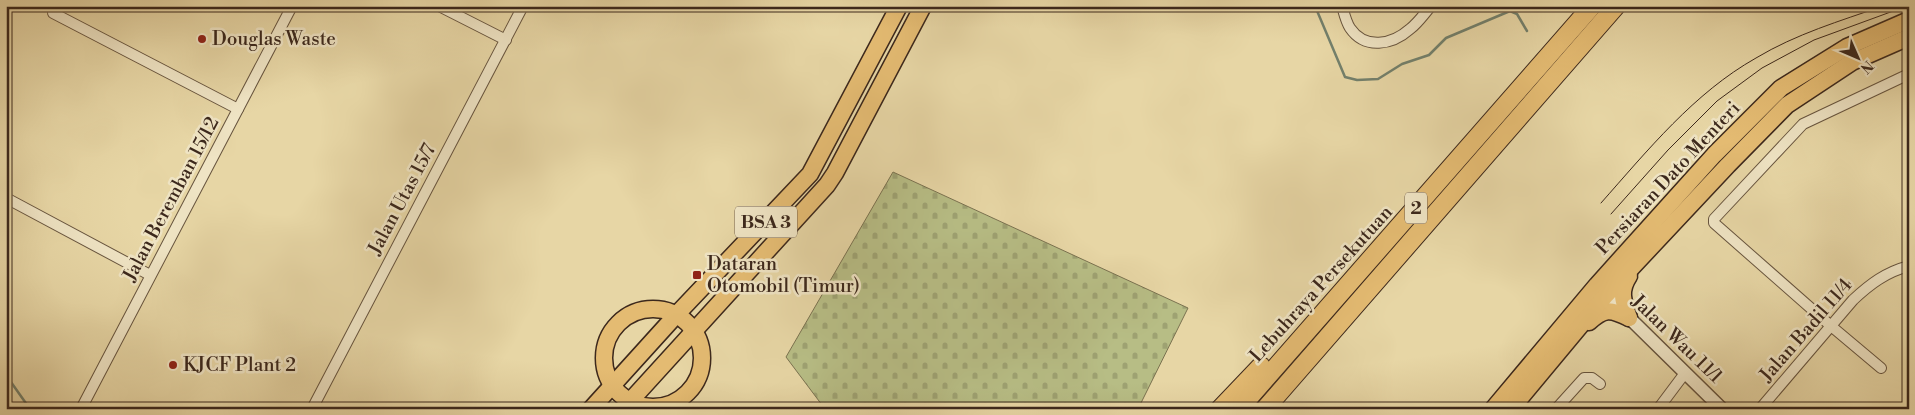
<svg xmlns="http://www.w3.org/2000/svg" width="1915" height="415" font-family="'Libre Bodoni',serif">
  <style>
    .cemetery { fill: url(#cemetery-stones); stroke: #7a7250 }
    .lines { fill: none; stroke-linecap: round; stroke-linejoin: round }
    .stream { stroke: #73806c; stroke-width: 2.5 }
    .minor-casing { stroke: #67543e; stroke-width: 12 }
    .tertiary-casing { stroke: #67543e; stroke-width: 15 }
    .primary-casing { stroke: #3c281c; stroke-width: 19 }
    .trunk-casing { stroke: #3c281c; stroke-width: 20 }
    .minor { stroke: #efe4c4; stroke-width: 10 }
    .tertiary { stroke: #efe4c4; stroke-width: 12 }
    .primary { stroke: #e4bb72; stroke-width: 16 }
    .trunk { stroke: #e4bb72; stroke-width: 18 }
    .tram { stroke: #3c281c; stroke-width: 1 }
    .poi-dot { fill: #8f2418; stroke: #efe4c4; stroke-width: 2 }
    .labels { text-anchor: middle; dominant-baseline: central; stroke-width: 5; stroke-linejoin: round; paint-order: stroke }
    .shield { fill: #efe4c4; stroke: #72604e; stroke-width: 1 }
    .shield-label { font-size: 18px; font-weight: bold; fill: #3c281c }
    .poi-label { font-size: 19px; fill: #3c281c; stroke: #efe4c4; text-anchor: start }
    .street-label { font-size: 19px; fill: #3c281c; stroke: #efe4c4 }
  </style>
  <defs>
    <pattern id="cemetery-stones" width="16" height="16" patternUnits="userSpaceOnUse" patternTransform="scale(1.25)"><rect width="16" height="16" fill="#b7bd85"/><path d="M2 7V4a2 2 0 0 1 4 0v3zM10 15v-3a2 2 0 0 1 4 0v3z" fill="#9ea272"/></pattern>
  </defs>
  <rect width="100%" height="100%" fill="#e7d6a5"/>
  <filter id="stains"><feTurbulence type="fractalNoise" baseFrequency=".004" numOctaves="4"/><feColorMatrix values="0 0 0 0 .2 0 0 0 0 .09 0 0 0 0 .02 0 0 0 .5 -.17"/></filter>
  <radialGradient id="worn" r=".72"><stop offset=".6" stop-color="#630" stop-opacity="0"/><stop offset="1" stop-color="#630" stop-opacity=".3"/></radialGradient>
  <path class="cemetery" d="M893 172 1188 308 1138 409H825L786 357Z"/>
  <g class="lines">
    <g class="stream">
      <path d="M1315 6 1345 77 1357 80 1378 79 1402 64 1429 55 1446 38 1510 11 1517 14 1527 31"/>
      <path d="M6 375 30 409"/>
    </g>
    <g class="minor-casing">
      <g id="minor">
        <path d="M439 6 506 40"/>
        <path d="M1342 6C1344 13 1346 22 1350 28 1365 50 1392 45 1410 29 1418 23 1424 14 1431 6"/>
        <path d="M53 13 238 109"/>
        <path d="M6 198 150 275"/>
        <path d="M1881 368 1831 326 1714 223V219L1803 124 1909 74"/>
        <path d="M81 409 292 6"/>
        <path d="M312 409 523 6"/>
        <path d="M1556 409 1584 378H1592L1600 384"/>
        <path d="M1658 409 1685 373"/>
        <path d="M1760 409 1853 300C1870 284 1886 272 1909 266"/>
      </g>
    </g>
    <g class="tertiary-casing">
      <path id="tertiary" d="M1606 295 1722 409"/>
    </g>
    <g class="primary-casing">
      <g id="primary">
        <circle cx="653" cy="358" r="49"/>
        <path d="M1629 318C1623 301 1619 291 1629 276"/>
        <path d="M1589 322C1605 308 1610 309 1629 318"/>
        <path d="M591 409 677 314 810 174 899 6"/>
        <path d="M623 409 827 185 835 173 923 6"/>
        <path d="M1493 409 1597 285 1714 155 1781 88 1847 47 1909 20"/>
        <path d="M1511 409 1606 295 1728 165 1787 105 1852 62 1909 37"/>
      </g>
    </g>
    <g class="trunk-casing">
      <g id="trunk">
        <path d="M1220 409 1261 366"/>
        <path d="M1239 409 1592 6"/>
        <path d="M1265 409 1616 6"/>
      </g>
    </g>
    <use href="#minor" class="minor"/>
    <use href="#tertiary" class="tertiary"/>
    <use href="#primary" class="primary"/>
    <use href="#trunk" class="trunk"/>
    <g class="tram">
      <path d="M1601 203C1648 150 1694 93 1756 58 1796 34 1840 21 1883 6"/>
      <path d="M1611 214 1668 150 1717 101 1762 68 1814 40 1907 6"/>
    </g>
  </g>
  <g class="poi-dot">
    <circle cx="202" cy="39" r="5"/>
    <rect x="692" y="270" width="10" height="10" rx="2.5"/>
    <circle cx="173" cy="365" r="5"/>
  </g>
  <g class="labels">
    <g class="shield">
      <rect x="1405" y="192.5" width="22" height="31" rx="4"/>
      <rect x="735" y="206.5" width="62" height="31" rx="4"/>
    </g>
    <g class="shield-label">
      <text x="1416" y="208">2</text>
      <text x="766" y="222">BSA 3</text>
    </g>
    <g class="poi-label">
      <text x="212" y="39">Douglas Waste</text>
      <text x="707" y="264">Dataran<tspan x="707" dy="22">Otomobil (Timur)</tspan></text>
      <text x="183" y="365">KJCF Plant 2</text>
    </g>
    <g class="street-label">
      <text transform="translate(1668 178) rotate(-47)">Persiaran Dato Menteri</text>
      <text transform="translate(171 199) rotate(-62)">Jalan Beremban 15/12</text>
      <text transform="translate(402 199) rotate(-62)">Jalan Utas 15/7</text>
      <text transform="translate(1321 284) rotate(-48)">Lebuhraya Persekutuan</text>
      <text transform="translate(1806 330) rotate(-49)">Jalan Badil 11/4</text>
      <text transform="translate(1677 339) rotate(44)">Jalan Wau 11/1</text>
    </g>
  </g>
  <rect width="1915" height="415" fill="none" stroke="#e7d6a5" stroke-width="25"/>
  <rect x="8" y="8" width="1900" height="400" fill="none" stroke="#3c281c" stroke-width="2.5"/>
  <rect x="12" y="12" width="1890" height="390" fill="none" stroke="#3c281c"/>
  <g transform="translate(1858 58) rotate(135)" stroke="#efe4c4" stroke-width="4" paint-order="stroke">
  <path d="M0-4L9 19L0 12L-9 19Z" fill="#3c281c"/>
  <text y="-8" font-size="14" font-weight="bold" text-anchor="middle" fill="#3c281c">N</text>
  </g>
  <rect width="100%" height="100%" filter="url(#stains)"/>
  <rect width="100%" height="100%" fill="url(#worn)"/>
</svg>
